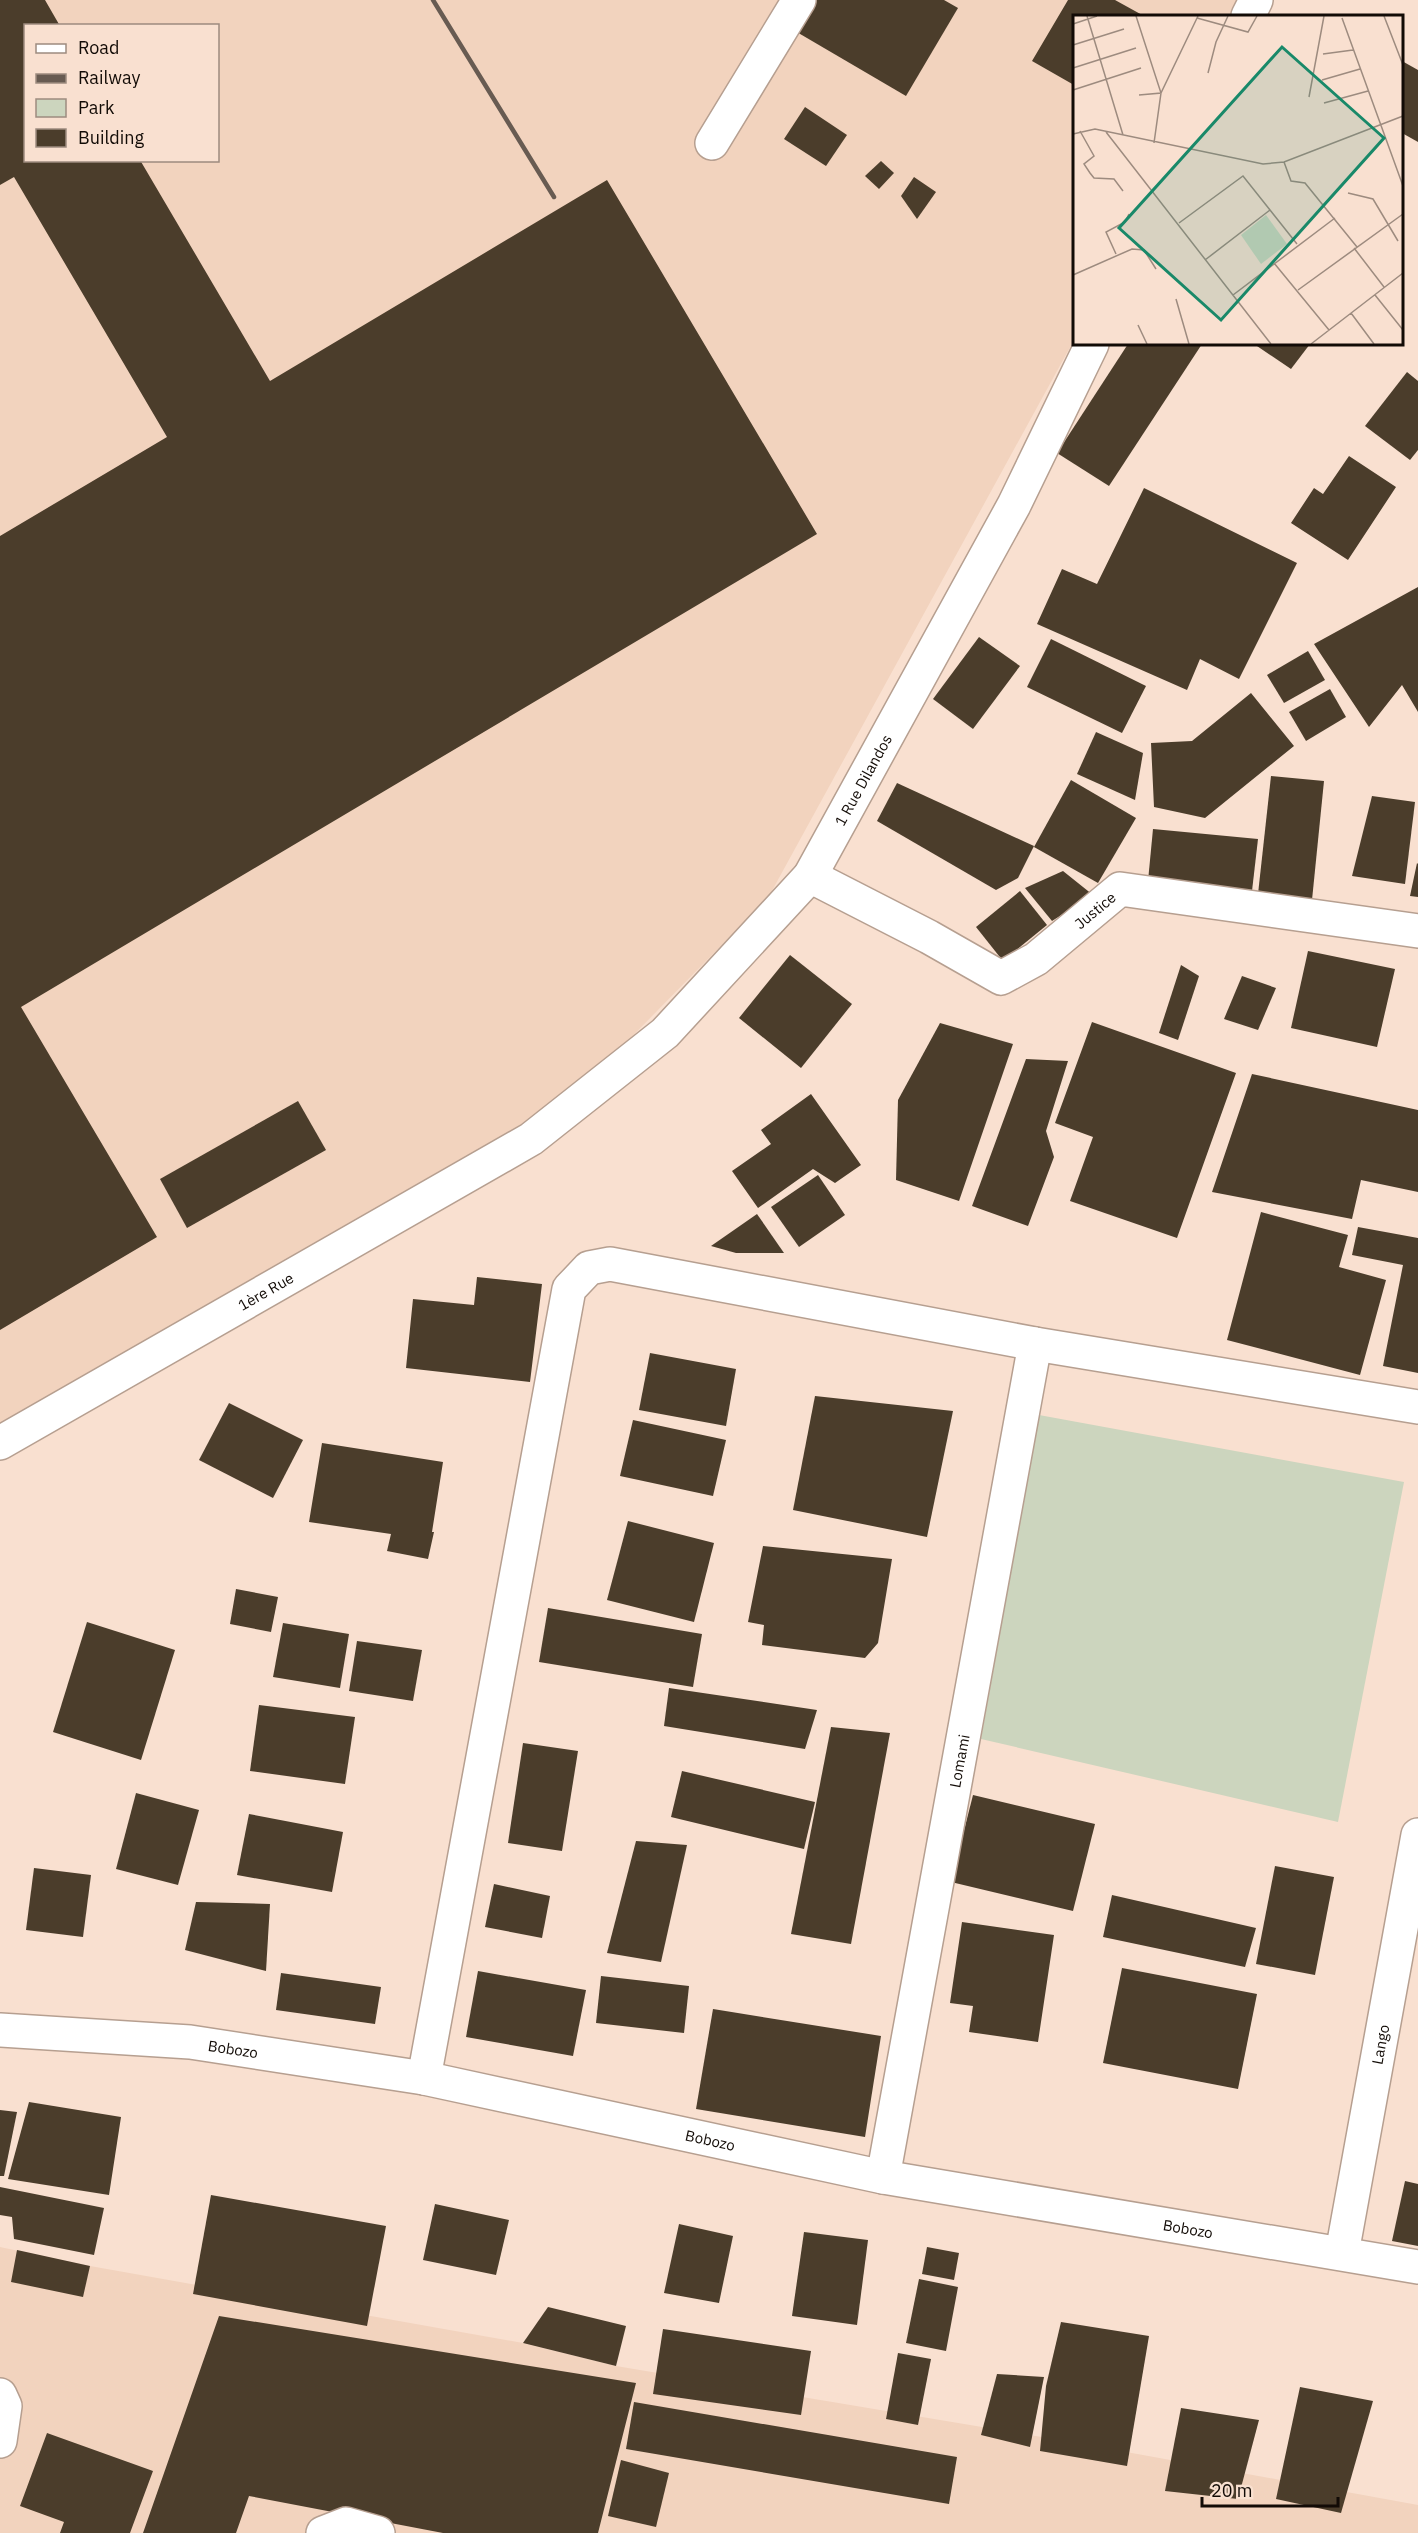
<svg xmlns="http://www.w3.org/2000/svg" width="1418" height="2533" font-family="'IBM Plex Sans',sans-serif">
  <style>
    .built { fill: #f2d3be; fill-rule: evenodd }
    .green { fill: #ccd5be }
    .building { fill: #4b3d2b }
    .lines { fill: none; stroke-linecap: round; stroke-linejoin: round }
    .minor-casing { stroke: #b69f90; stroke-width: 36 }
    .minor { stroke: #fff; stroke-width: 33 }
    .rail { stroke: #685b52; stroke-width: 4.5 }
    .labels { text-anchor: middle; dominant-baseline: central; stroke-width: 6; stroke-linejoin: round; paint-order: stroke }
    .street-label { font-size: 15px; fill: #120b06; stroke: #f9e0d0 }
    .inset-road { fill: none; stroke: #9d8b7f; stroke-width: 1.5 }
    .view { fill: #198969; fill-opacity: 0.15; stroke: #198969; stroke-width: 3 }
    .inset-edge { fill: none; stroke: #120b06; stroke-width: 3 }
  </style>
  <rect width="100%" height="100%" fill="#f9e0d0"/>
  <g class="built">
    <path d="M0 0H1262L1252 16H1074V340L768 898 549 1121 0 1446ZM26 26H218V160H26Z"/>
    <path d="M0 2247 90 2266 523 2343 616 2366 1066 2441 1418 2505V2533H0Z"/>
  </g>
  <path class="green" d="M1039 1415 1404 1482 1338 1822 981 1739Z"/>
  <g class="building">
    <path d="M0 0H45L60 26H26V160H140L270 381 607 180 817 534 21 1007 157 1237 0 1330V536L167 437 14 177 0 185Z"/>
    <path d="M813 0H944L958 8 906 96 795 31Z"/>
    <path d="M1068 0H1115L1144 16H1074V85L1032 61Z"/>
    <path d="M1402 61 1418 70V142L1402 133Z"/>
    <path d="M805 107 847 135 826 166 784 139Z"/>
    <path d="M881 161 894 173 879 189 865 176Z"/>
    <path d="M914 177 936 192 917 219 901 196Z"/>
    <path d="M1128 344H1202L1109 486 1057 453Z"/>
    <path d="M1254 344H1310L1291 369Z"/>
    <path d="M1407 372 1418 381V450L1410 460 1365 426Z"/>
    <path d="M1349 456 1396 487 1348 560 1291 523 1314 488 1323 494Z"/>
    <path d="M1144 488 1297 563 1239 679 1200 659 1187 690 1037 624 1062 569 1097 584Z"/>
    <path d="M1418 587V712L1402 685 1369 727 1314 644Z"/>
    <path d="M979 637 1020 666 973 729 933 699Z"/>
    <path d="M1051 639 1146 686 1122 733 1027 687Z"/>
    <path d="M1308 651 1325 680 1284 703 1267 675Z"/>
    <path d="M1330 689 1346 717 1306 741 1289 712Z"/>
    <path d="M1251 693 1294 746 1205 818 1154 807 1151 743 1192 741Z"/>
    <path d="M1096 732 1143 753 1135 800 1077 774Z"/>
    <path d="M1271 776 1324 781 1312 900 1258 894Z"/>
    <path d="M1071 780 1136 818 1098 883 1034 847Z"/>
    <path d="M897 783 1034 846 1018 878 996 890 877 821Z"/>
    <path d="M1372 796 1415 802 1405 884 1352 876Z"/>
    <path d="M1153 829 1258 839 1252 891 1148 881Z"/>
    <path d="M1417 863 1418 864V897L1410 896Z"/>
    <path d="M1063 871 1093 895 1052 921 1025 888Z"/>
    <path d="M1020 891 1047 925 1003 961 976 927Z"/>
    <path d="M1308 951 1395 969 1377 1047 1291 1028Z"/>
    <path d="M790 955 852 1004 801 1068 739 1018Z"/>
    <path d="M1181 965 1199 976 1178 1040 1159 1033Z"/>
    <path d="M1242 976 1276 988 1258 1030 1224 1019Z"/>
    <path d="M1092 1022 1236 1073 1177 1238 1070 1201 1093 1137 1055 1123Z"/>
    <path d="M940 1023 1013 1044 959 1201 896 1180 898 1100Z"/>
    <path d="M1026 1059 1068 1061 1046 1131 1054 1157 1028 1226 972 1206Z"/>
    <path d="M1252 1074 1418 1110V1192L1361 1180 1352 1219 1212 1192Z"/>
    <path d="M811 1094 861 1165 835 1183 813 1169 758 1208 732 1171 771 1144 761 1130Z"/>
    <path d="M298 1101 326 1150 187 1228 160 1179Z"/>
    <path d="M818 1175 845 1215 799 1247 771 1207Z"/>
    <path d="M1261 1212 1348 1235 1339 1267 1386 1280 1360 1375 1227 1340Z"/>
    <path d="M757 1214 784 1253H736L711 1246Z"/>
    <path d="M1358 1227 1418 1238V1373L1383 1366 1403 1265 1352 1255Z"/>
    <path d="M477 1277 542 1284 530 1382 406 1368 413 1299 474 1305Z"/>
    <path d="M650 1353 736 1369 726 1426 639 1410Z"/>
    <path d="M815 1396 953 1411 927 1537 793 1510Z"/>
    <path d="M229 1403 303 1440 273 1498 199 1460Z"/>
    <path d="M633 1420 726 1440 713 1496 620 1476Z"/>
    <path d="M322 1443 443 1462 432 1532H434L428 1559 387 1551 391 1534 309 1522Z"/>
    <path d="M628 1521 714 1543 694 1622 607 1600Z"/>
    <path d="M763 1546 892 1559 878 1643 865 1658 762 1645 764 1625 748 1622Z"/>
    <path d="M236 1589 278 1597 271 1632 230 1624Z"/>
    <path d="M548 1608 702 1634 693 1687 539 1662Z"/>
    <path d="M87 1622 175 1650 141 1760 53 1732Z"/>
    <path d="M283 1623 349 1634 340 1688 273 1677Z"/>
    <path d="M357 1641 422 1650 413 1701 349 1691Z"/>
    <path d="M669 1688 817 1710 805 1749 664 1726Z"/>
    <path d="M259 1705 355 1717 345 1784 250 1771Z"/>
    <path d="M831 1727 890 1733 851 1944 791 1934Z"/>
    <path d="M523 1743 578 1751 562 1851 508 1843Z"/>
    <path d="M682 1771 815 1802 804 1849 671 1817Z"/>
    <path d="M136 1793 199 1810 178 1885 116 1869Z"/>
    <path d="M973 1795 1095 1824 1073 1911 951 1882Z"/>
    <path d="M249 1814 343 1832 332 1892 237 1875Z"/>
    <path d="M636 1841 687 1845 661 1962 607 1953Z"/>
    <path d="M1275 1866 1334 1877 1315 1975 1256 1964Z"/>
    <path d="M34 1868 91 1875 83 1937 26 1930Z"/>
    <path d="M494 1884 550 1896 542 1938 485 1927Z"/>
    <path d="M1112 1895 1256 1928 1245 1967 1103 1937Z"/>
    <path d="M196 1902 270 1904 266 1971 185 1950Z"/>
    <path d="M962 1922 1054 1935 1038 2042 969 2032 973 2006 950 2003Z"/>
    <path d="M1122 1968 1257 1994 1238 2089 1103 2063Z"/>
    <path d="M478 1971 586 1990 573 2056 466 2037Z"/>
    <path d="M281 1973 381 1987 375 2024 276 2010Z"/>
    <path d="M601 1976 689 1986 684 2033 596 2023Z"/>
    <path d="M713 2009 881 2036 865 2137 696 2109Z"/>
    <path d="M29 2102 121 2117 109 2195 8 2179Z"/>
    <path d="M0 2110 17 2112 4 2176H0Z"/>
    <path d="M1405 2181 1418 2184V2246L1392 2241Z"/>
    <path d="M0 2187 104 2208 94 2255 14 2239 12 2217 0 2215Z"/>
    <path d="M211 2195 386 2226 367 2326 193 2294Z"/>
    <path d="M435 2204 509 2220 496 2275 423 2260Z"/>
    <path d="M679 2224 733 2236 719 2303 664 2293Z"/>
    <path d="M804 2232 868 2240 857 2325 792 2316Z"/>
    <path d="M927 2247 959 2253 954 2280 922 2274Z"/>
    <path d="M17 2250 90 2266 83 2297 11 2282Z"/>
    <path d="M919 2279 958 2287 946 2351 906 2343Z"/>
    <path d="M548 2307 626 2326 616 2366 523 2343Z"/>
    <path d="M219 2316 636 2383 598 2533H443L249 2496 236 2533H143Z"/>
    <path d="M1061 2322 1149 2336 1127 2466 1040 2451 1046 2386Z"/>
    <path d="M663 2329 811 2351 801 2415 653 2394Z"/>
    <path d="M898 2353 931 2359 918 2425 886 2419Z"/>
    <path d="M997 2374 1044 2377 1030 2447 981 2435Z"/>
    <path d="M1300 2387 1373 2401 1341 2513 1276 2499Z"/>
    <path d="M634 2402 957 2457 949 2504 626 2449Z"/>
    <path d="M1181 2408 1259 2420 1238 2499 1165 2491Z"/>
    <path d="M47 2433 153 2471 130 2533H60L64 2522 20 2506Z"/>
    <path d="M621 2460 669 2473 656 2527 608 2516Z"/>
  </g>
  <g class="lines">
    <g class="minor-casing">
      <g id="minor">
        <path d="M1248 16 1256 0"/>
        <path d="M712 143 799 0"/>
        <path id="s1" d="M810 876 929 937 1001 978 1036 959 1120 889 1418 931"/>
        <path id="s2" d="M0 1443 531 1139 665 1033 810 876 1014 505 1092 344"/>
        <path id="s3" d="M0 2030 190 2042 424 2078 883 2177 1418 2267"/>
        <path d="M424 2078 569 1289 589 1268 610 1264 1035 1344 1418 1407"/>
        <path id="s4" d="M883 2177 1035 1344"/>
        <path id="s5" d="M1342 2253 1418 1835"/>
        <path d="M0 2395 5 2406 0 2441"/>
        <path d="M323 2533 346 2524 378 2533"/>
      </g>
    </g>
    <use href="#minor" class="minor"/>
    <path class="rail" d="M433 0 554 197"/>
  </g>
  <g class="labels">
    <g class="street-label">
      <text stroke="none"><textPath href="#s2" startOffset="1106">1 Rue Dilandos</textPath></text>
      <text stroke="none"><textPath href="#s1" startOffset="333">Justice</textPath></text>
      <text stroke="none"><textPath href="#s2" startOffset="306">1ère Rue</textPath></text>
      <text stroke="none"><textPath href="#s4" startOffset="423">Lomami</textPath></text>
      <text stroke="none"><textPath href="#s5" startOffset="212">Lango</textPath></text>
      <text stroke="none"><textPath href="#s3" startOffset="234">Bobozo</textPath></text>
      <text stroke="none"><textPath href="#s3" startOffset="720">Bobozo</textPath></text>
      <text stroke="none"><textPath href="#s3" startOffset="1206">Bobozo</textPath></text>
    </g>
  </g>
  <g transform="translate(1073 15)">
    <rect width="330" height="330" fill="#f9e0d0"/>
    <path d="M193 200 214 229 188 249 168 220Z" fill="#ccd5be"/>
    <path class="inset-road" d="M14 1 50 120M63 1 88 78 66 80M311 1 330 50M124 3 175 17 184 1M269 3 330 171M0 9 24 1M0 30 51 14M250 39 280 35M0 53 63 33M135 58 143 27 155 1M249 65 287 54M0 75 68 53M236 82 251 1M251 88 295 76M7 116 21 141 11 149 17 158 21 163 41 164 50 176M33 117 198 329M0 119 22 114 190 149 211 147 330 101M81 128 88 78 125 1M211 147 218 166 232 168 284 232M275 178 300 184 325 226M106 208 170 161 224 229M281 233 311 272M43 239 33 217 52 207 56 199M132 245 197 195M201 248 256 315M0 260 59 234 71 235 83 254M225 275 330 199M160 280 262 203M302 280 330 315M103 284 116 329M278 298 301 329M65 310 74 329M238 329 330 258"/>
    <path class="view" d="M209 32 311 123 148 305 46 213Z"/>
    <rect width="330" height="330" class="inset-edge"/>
  </g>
  <rect x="24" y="24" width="195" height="138" fill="#f9e0d0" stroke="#9d8b7f" stroke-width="1.5"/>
  <rect x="36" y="44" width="30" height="9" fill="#ffffff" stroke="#9d8b7f" stroke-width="1.5"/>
  <text x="78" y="54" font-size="18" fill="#120b06">Road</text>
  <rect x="36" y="74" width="30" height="9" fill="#685b52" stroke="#9d8b7f" stroke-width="1.5"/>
  <text x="78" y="84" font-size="18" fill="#120b06">Railway</text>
  <rect x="36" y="99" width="30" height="18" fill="#ccd5be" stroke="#9d8b7f" stroke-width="1.5"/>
  <text x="78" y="114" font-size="18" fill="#120b06">Park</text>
  <rect x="36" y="129" width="30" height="18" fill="#4b3d2b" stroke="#9d8b7f" stroke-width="1.5"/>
  <text x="78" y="144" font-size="18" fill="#120b06">Building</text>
  <path d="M1202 2497v9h136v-9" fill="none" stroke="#120b06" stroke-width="3"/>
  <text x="1211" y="2497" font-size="18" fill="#120b06" stroke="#f9e0d0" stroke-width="4.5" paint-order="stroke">20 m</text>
</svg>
